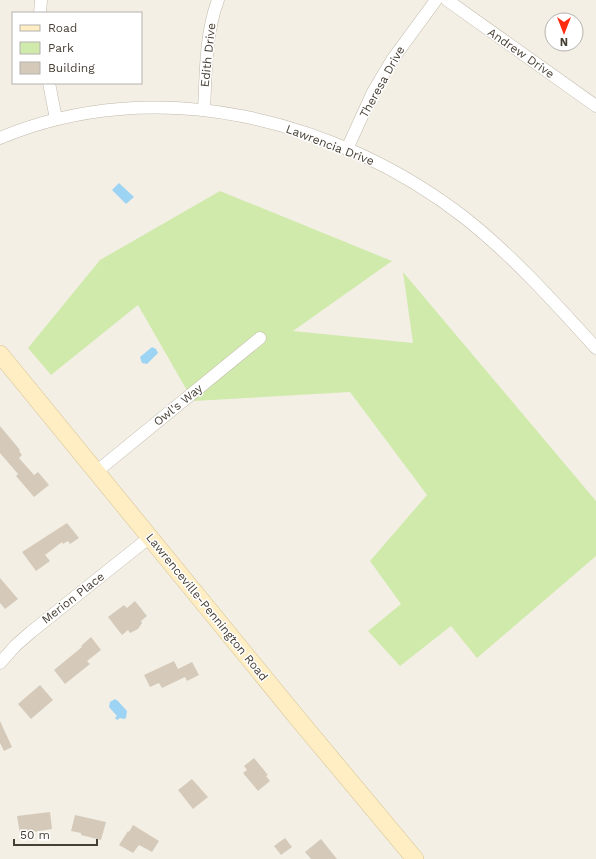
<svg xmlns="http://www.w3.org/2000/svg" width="596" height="859" font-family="'Work Sans',sans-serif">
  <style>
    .green { fill: #d0eaac }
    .water { fill: #9ed4f3 }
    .building { fill: #d5caba }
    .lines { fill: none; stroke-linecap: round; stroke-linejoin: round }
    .street-casing { stroke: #c2b9aa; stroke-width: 13 }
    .secondary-casing { stroke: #d6c293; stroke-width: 18 }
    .street { stroke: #fff; stroke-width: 12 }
    .secondary { stroke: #ffeec3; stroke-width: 17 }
    .labels { text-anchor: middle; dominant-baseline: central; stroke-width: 3; stroke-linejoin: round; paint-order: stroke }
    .street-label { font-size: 12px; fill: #463f34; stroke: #fff }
  </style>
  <rect width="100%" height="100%" fill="#f3efe5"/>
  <path class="green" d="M220 191 392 261 293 331 413 343 403 272 596 501V556L477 658 451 626 400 666 368 631 401 604 370 561 427 495 350 392 193 401 138 305 51 375 28 348 100 260Z"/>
  <g class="water">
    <path d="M119 183 134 197 126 204 112 190Z"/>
    <path d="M152 347 156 349 158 353 147 364 142 363 140 357Z"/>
    <path d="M115 699 118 701 127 711 126 718 124 719 120 718 117 720 115 718 117 716 109 707 110 702Z"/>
  </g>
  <g class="building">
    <path d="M0 426 20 450 19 451 22 455 19 458 34 475 38 472 49 485 34 497 16 476 18 474 0 453Z"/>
    <path d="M67 523 79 538 70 544 68 541 63 544 62 542 45 555 50 561 36 571 22 552Z"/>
    <path d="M0 578 18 599 5 609 0 603Z"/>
    <path d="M135 601 147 616 141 621 142 623 138 629 130 633 128 630 122 635 108 617 124 605 127 608Z"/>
    <path d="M91 637 101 650 87 661 90 664 65 684 54 670 82 647 81 646Z"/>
    <path d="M174 661 178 669 192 662 199 675 187 681 185 677 162 688 159 683 150 687 144 675Z"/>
    <path d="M40 685 53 700 31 719 18 704Z"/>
    <path d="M0 721 12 747 4 751 0 743Z"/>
    <path d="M254 758 268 775 266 776 270 781 258 791 243 773 247 770 244 766Z"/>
    <path d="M192 779 208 797 193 809 178 790Z"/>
    <path d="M50 812 52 829 20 834 17 816Z"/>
    <path d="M75 815 106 822 101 840 81 835V833L71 831Z"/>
    <path d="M133 825 159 841 152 852 139 845 133 853 119 845 128 831 129 832Z"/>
    <path d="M285 838 292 847 281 855 274 846Z"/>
    <path d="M321 839 337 859H311L305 852Z"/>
  </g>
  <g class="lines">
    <g class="street-casing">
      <g id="street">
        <path d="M447 0 596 106"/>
        <path d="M40 13 41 0"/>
        <path d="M49 83 56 119"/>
        <path d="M204 110C206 73 205 35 218 0"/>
        <path d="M0 138C155 73 336 118 465 218 513 256 555 303 596 348"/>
        <path d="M347 149 373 92 392 60 436 0"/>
        <path d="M96 472 260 338"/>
        <path d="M0 663 15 646 31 632 150 537"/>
      </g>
    </g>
    <g class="secondary-casing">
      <path id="secondary" d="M0 354 299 720 415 859"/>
    </g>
    <use href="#street" class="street"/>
    <use href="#secondary" class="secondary"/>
  </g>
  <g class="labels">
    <g class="street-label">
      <text transform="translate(521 53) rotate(35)">Andrew Drive</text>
      <text transform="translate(208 55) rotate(-84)">Edith Drive</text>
      <text transform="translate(382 82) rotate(-61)">Theresa Drive</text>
      <text transform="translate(330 145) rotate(21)">Lawrencia Drive</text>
      <text transform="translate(178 405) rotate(-39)">Owl's Way</text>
      <text transform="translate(73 598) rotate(-38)">Merion Place</text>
      <text transform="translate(207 607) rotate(51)">Lawrenceville-Pennington Road</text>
    </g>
  </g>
  <rect x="12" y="12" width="130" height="72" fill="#ffffff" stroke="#b5b2ae"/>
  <rect x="20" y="25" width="20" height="6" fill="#ffeec3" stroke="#b5b2ae"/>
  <text x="48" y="32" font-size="12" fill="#463f34">Road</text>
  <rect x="20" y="42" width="20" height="12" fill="#d0eaac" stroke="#b5b2ae"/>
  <text x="48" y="52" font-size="12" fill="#463f34">Park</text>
  <rect x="20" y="62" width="20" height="12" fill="#d5caba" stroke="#b5b2ae"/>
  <text x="48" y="72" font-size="12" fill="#463f34">Building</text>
  <g transform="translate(564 32) rotate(180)"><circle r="19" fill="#ffffff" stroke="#b5b2ae"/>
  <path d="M0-3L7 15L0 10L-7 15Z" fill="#ff2c10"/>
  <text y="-6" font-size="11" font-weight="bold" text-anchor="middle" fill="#463f34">N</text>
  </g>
  <path d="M14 839v6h83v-6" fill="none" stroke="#463f34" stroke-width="2"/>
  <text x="20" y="839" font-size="12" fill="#463f34" stroke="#ffffff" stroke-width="3" paint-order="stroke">50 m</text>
</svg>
